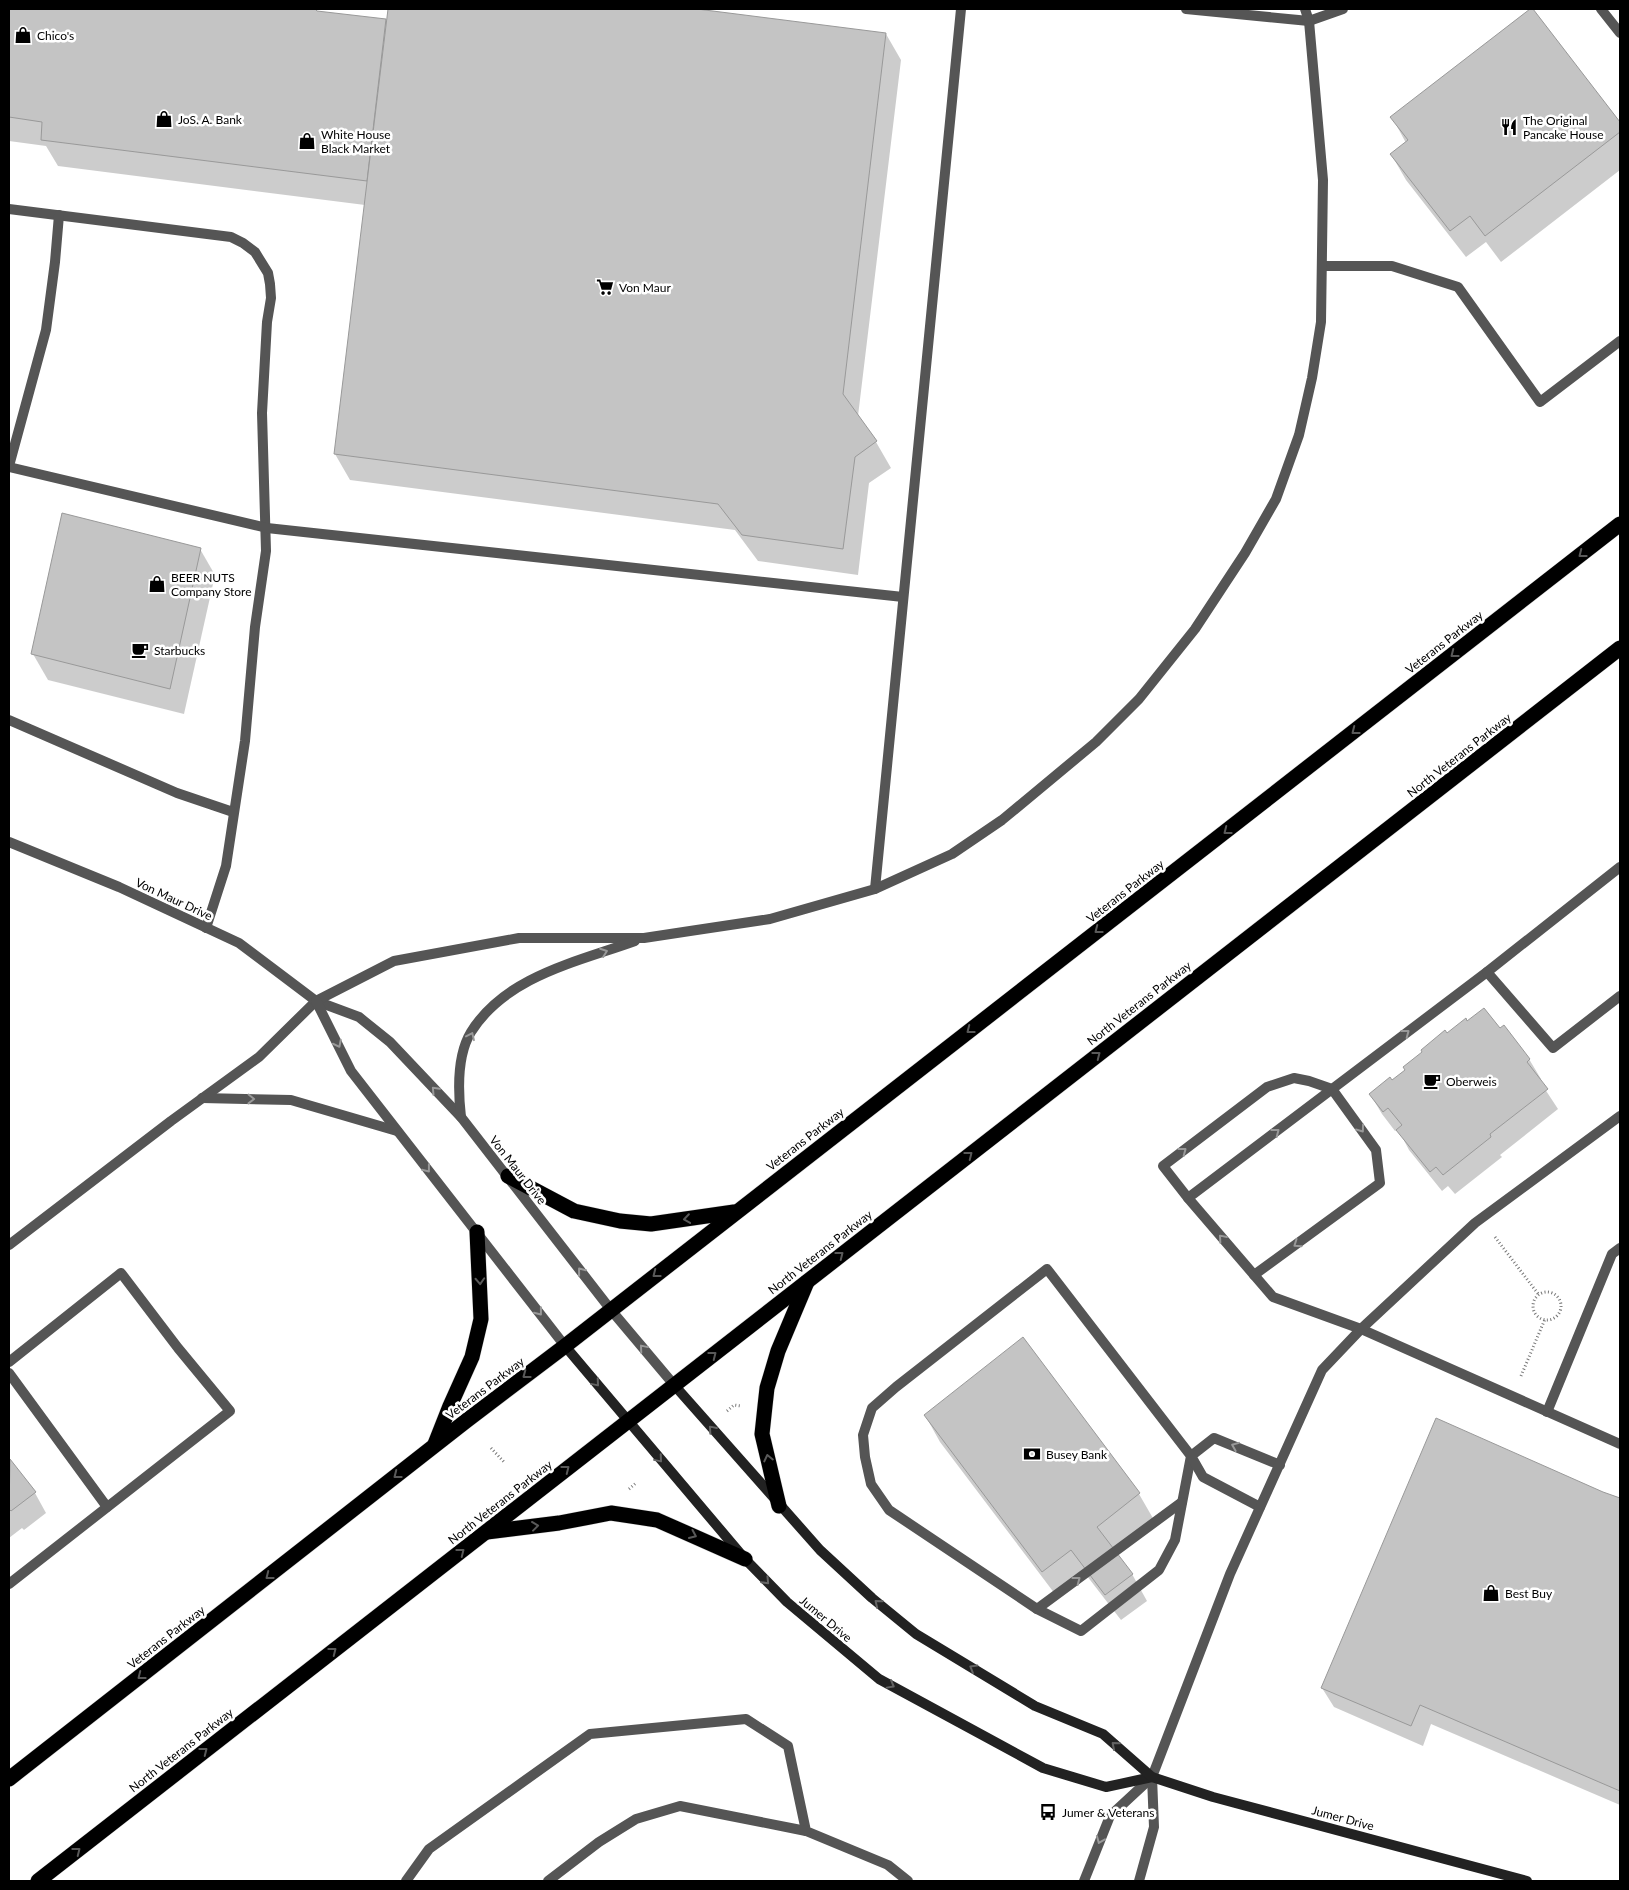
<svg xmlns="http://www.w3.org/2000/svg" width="1629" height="1890" font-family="Lato,sans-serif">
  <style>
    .shadow { fill: #0003 }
    .building { fill: #c4c4c4; stroke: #999 }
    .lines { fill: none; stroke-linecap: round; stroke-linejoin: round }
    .highway-casing { stroke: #dbdbdb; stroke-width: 16 }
    .path { stroke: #777; stroke-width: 3; stroke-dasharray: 1 2.5; stroke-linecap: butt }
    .lane { stroke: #555; stroke-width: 10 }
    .street { stroke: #555; stroke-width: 10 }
    .secondary { stroke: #222; stroke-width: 10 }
    .highway { stroke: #000; stroke-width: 15 }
    .oneway { stroke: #595959 }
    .oneway2 { stroke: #999 }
    .oneway3 { stroke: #646464 }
    .labels { text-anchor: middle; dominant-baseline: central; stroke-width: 5; stroke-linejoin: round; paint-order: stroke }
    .poi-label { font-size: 12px; fill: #000; stroke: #fff; text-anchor: start }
    .street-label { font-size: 12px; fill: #000; stroke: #fff }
  </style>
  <rect width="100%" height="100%" fill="#fff"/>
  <g class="shadow">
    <path d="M9 9H313L316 13 387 20 389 9H687L886 34 901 60 858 416 876 442 891 468 869 483 858 575 758 561 735 530 350 480 335 454 365 205 58 166 46 146 9 141Z"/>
    <path d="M1531 9 1620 124V170L1501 262 1486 242 1466 257 1406 180 1391 154 1406 143 1392 117Z"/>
    <path d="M200 549 215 575 184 714 48 680 33 654Z"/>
    <path d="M1467 1023 1500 1030 1529 1059 1541 1079 1539 1080 1558 1109 1500 1155 1502 1157 1455 1194 1448 1186 1442 1191 1409 1150 1398 1129 1395 1131 1382 1114 1370 1094 1392 1082 1447 1035Z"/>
    <path d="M925 1415 1139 1494 1154 1520 1114 1551 1132 1574 1147 1601 1121 1620 1087 1576 1058 1598 940 1442Z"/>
    <path d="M10 1461 35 1493 46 1513 24 1530 22 1528 9 1538Z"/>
    <path d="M1602 1494 1620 1500V1805L1431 1724 1423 1746 1334 1707 1322 1688Z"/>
  </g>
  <g class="building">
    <path d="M9 9H315L317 11 386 19 367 181 41 140 42 122 9 117Z"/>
    <path d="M388 9H697L886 33 843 394 877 441 855 457 843 549 742 535 718 504 334 454Z"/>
    <path d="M1530 9H1533L1620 122V132L1485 236 1470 216 1450 231 1390 154 1408 140 1390 117Z"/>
    <path d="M62 513 201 548 170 689 31 654Z"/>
    <path d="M1484 1008 1500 1028 1504 1025 1530 1059 1527 1062 1548 1089 1490 1134 1491 1137 1443 1175 1436 1167 1430 1172 1396 1130 1402 1125 1388 1108 1383 1112 1369 1094 1390 1077 1392 1080 1405 1070 1403 1067 1422 1052 1421 1050 1445 1030 1447 1033 1466 1018 1467 1021Z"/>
    <path d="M1023 1337 1140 1493 1097 1527 1133 1574 1105 1595 1071 1550 1042 1572 924 1415Z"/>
    <path d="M1436 1418 1603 1492 1620 1498V1791L1420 1705 1411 1726 1321 1688Z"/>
    <path d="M10 1459 36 1492 11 1511 9 1509Z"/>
  </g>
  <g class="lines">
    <g class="highway-casing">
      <g id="highway">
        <path d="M508 1176 574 1211 620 1221 651 1224 734 1212"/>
        <path d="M435 1444 450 1406 472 1357 481 1319 477 1232"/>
        <path d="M779 1506 762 1434 765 1406 767 1388 778 1351 807 1282"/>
        <path d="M487 1532 559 1523 611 1513 657 1520 745 1559"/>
        <path d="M9 1779 466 1421 565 1346 1620 524"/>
        <path d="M38 1881 1620 648"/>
      </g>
    </g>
    <g class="path">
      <path d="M1495 1237 1539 1295"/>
      <circle cx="1547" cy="1306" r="14"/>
      <path d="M1521 1376 1545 1319"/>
      <path d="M727 1411 734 1405 741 1406"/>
      <path d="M491 1448 504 1462"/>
      <path d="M629 1489 636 1483"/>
    </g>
    <g class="lane">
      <path d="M1186 9 1309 21"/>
      <path d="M1601 9 1620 33"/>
      <path d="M9 209 231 237 243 243 255 252 268 273 270 284 271 298 267 322 262 413 266 551 255 627 245 741 226 866 206 928"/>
      <path d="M1322 266H1392L1458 287 1540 402 1620 341"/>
      <path d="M9 466 46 330 55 262 59 215"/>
      <path d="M9 467 267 528 903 597"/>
      <path d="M9 720 177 793 233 812"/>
      <path d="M1620 867 1487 972 1188 1198 1273 1297 1361 1329 1620 1444"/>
      <path d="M875 889 961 9"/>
      <path d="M1487 972 1553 1048 1620 996"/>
      <path d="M1188 1198 1163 1166 1267 1087 1294 1078 1309 1081 1332 1089 1376 1150 1380 1183 1254 1275"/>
      <path d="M9 1245 171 1121 259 1057 316 1001"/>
      <path d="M1047 1269 1191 1456 1175 1540 1159 1570 1081 1631 1037 1609 889 1510 871 1484 865 1457 863 1435 872 1408 896 1387Z"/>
      <path d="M9 1362 121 1273 178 1348 230 1411 9 1584"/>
      <path d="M9 1373 107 1507"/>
      <path d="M1547 1412 1612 1254 1620 1248"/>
      <path d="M1260 1507 1203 1477 1191 1456 1214 1438 1280 1465"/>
      <path d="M1037 1609 1182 1502"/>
      <path d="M406 1881 429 1849 590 1734 746 1719 788 1746 806 1831 888 1865 908 1881"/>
      <path d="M548 1881 599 1842 636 1819 680 1806 806 1831"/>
      <path d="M1084 1881 1110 1816 1152 1777"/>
      <path d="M1139 1881 1154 1827 1152 1777"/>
    </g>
    <g class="street">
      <path d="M1309 21 1343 9"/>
      <path d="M9 842 119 887 239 943 316 1001 359 1017 390 1042 461 1117 611 1310 675 1386"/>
      <path d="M316 1001 394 961 519 938H644L690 931 770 919 875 889 952 854 1002 820 1096 742 1139 699 1195 629 1245 553 1276 499 1299 435 1312 378 1321 322 1323 180 1309 21 1305 9"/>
      <path d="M316 1001 351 1071 565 1346"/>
      <path d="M202 1098 291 1100 397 1131"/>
      <path d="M461 1117C458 1091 457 1055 471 1032 506 976 577 962 635 941"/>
      <path d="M1152 1777 1230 1574 1322 1370 1361 1329 1475 1223 1620 1116"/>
    </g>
    <g class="secondary">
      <path d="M565 1346 745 1559 787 1602 879 1679 1043 1768 1106 1787 1152 1777"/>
      <path d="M675 1386 820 1550 872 1598 916 1634 1035 1706 1103 1734 1152 1777 1213 1797 1527 1881"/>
    </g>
    <use href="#highway" class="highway"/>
  </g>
  <defs><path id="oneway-chevron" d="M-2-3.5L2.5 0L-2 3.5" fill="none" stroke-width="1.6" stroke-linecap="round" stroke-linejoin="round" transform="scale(1.25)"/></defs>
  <g class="oneway">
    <use href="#oneway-chevron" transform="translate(1582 554) rotate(142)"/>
    <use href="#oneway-chevron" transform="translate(1454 654) rotate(142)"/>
    <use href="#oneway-chevron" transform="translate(1355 731) rotate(142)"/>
    <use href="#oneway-chevron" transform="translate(1227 831) rotate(142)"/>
    <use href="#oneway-chevron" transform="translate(1098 930) rotate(142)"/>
    <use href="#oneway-chevron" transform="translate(970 1030) rotate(142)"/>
    <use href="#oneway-chevron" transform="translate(1097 1055) rotate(-38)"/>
    <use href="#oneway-chevron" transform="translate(969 1155) rotate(-38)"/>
    <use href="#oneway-chevron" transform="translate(687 1219) rotate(172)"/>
    <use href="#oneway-chevron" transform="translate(840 1255) rotate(-38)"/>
    <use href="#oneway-chevron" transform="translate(656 1274) rotate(142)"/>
    <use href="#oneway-chevron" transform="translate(480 1281) rotate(87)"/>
    <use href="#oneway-chevron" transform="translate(713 1355) rotate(-38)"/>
    <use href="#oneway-chevron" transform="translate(526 1375) rotate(143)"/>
    <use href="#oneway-chevron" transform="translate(768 1458) rotate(-103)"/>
    <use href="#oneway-chevron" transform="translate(566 1469) rotate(-38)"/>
    <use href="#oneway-chevron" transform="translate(397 1475) rotate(142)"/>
    <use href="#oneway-chevron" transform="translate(535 1526) rotate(-7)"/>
    <use href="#oneway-chevron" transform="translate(693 1535) rotate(24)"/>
    <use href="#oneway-chevron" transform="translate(461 1552) rotate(-38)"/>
    <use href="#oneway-chevron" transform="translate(269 1576) rotate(142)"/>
    <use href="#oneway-chevron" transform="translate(333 1651) rotate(-38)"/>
    <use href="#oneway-chevron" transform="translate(141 1676) rotate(142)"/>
    <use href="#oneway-chevron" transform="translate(204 1751) rotate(-38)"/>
    <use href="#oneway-chevron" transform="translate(77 1851) rotate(-38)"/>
  </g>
  <g class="oneway2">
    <use href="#oneway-chevron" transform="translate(604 952) rotate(-20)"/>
    <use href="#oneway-chevron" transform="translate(1406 1033) rotate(-37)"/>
    <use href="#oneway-chevron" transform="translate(471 1036) rotate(-65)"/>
    <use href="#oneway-chevron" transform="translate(338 1044) rotate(63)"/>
    <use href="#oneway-chevron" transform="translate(435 1090) rotate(-133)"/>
    <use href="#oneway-chevron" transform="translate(251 1099) rotate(1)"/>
    <use href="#oneway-chevron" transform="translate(1361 1129) rotate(54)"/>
    <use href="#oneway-chevron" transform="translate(1276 1132) rotate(-37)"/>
    <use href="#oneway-chevron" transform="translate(1183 1151) rotate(-37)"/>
    <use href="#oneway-chevron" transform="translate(427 1169) rotate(52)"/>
    <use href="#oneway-chevron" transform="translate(1222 1238) rotate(-131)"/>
    <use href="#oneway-chevron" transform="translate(1297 1244) rotate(145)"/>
    <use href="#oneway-chevron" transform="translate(581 1271) rotate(-128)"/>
    <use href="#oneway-chevron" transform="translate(539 1312) rotate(52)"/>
    <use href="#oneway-chevron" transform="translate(643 1348) rotate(-130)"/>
    <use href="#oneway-chevron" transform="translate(1235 1446) rotate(-158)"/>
    <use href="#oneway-chevron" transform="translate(1077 1580) rotate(-37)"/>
    <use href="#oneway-chevron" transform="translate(1100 1840) rotate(112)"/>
  </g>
  <g class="oneway3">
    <use href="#oneway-chevron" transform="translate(596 1383) rotate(50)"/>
    <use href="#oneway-chevron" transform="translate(712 1429) rotate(-131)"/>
    <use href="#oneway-chevron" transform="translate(659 1459) rotate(50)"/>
    <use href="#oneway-chevron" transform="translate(766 1581) rotate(46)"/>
    <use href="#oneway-chevron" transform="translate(878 1603) rotate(-141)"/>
    <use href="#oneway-chevron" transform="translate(973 1668) rotate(-149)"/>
    <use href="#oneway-chevron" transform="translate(891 1685) rotate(29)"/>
    <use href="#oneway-chevron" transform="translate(1115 1745) rotate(-139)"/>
  </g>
  <defs>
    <g id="shop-bare" transform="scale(1.35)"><path d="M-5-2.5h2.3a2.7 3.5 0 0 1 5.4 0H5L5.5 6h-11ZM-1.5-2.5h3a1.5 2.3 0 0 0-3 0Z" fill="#000" stroke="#fff" stroke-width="2.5" paint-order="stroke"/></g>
    <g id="restaurant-bare" transform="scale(1.35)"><path d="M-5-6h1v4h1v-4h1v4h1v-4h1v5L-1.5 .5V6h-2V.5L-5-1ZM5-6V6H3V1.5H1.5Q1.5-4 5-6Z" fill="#000" stroke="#fff" stroke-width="2.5" paint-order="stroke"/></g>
    <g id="supermarket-bare" transform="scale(1.35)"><path d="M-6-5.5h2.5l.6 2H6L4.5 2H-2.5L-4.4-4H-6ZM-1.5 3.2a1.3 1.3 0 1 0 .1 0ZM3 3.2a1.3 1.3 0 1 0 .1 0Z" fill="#000" stroke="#fff" stroke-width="2.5" paint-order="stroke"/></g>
    <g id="cafe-bare" transform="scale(1.35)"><path d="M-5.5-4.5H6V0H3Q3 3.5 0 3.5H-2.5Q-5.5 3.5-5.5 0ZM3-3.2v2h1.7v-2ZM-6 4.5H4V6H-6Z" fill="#000" stroke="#fff" stroke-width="2.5" paint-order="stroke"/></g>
    <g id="bank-bare" transform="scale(1.35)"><path d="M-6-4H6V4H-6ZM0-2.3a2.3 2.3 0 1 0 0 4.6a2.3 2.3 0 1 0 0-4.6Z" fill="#000" stroke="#fff" stroke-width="2.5" paint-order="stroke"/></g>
    <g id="bus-bare" transform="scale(1.35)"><path d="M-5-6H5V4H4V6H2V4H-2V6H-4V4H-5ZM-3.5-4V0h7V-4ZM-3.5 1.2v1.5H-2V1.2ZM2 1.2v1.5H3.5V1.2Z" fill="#000" stroke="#fff" stroke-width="2.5" paint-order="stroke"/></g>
  </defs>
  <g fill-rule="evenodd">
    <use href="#shop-bare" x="23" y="35"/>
    <use href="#shop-bare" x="164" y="119"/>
    <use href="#restaurant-bare" x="1509" y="127"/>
    <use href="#shop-bare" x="307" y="141"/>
    <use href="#supermarket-bare" x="605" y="287"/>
    <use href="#shop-bare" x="157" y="584"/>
    <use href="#cafe-bare" x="140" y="650"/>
    <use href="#cafe-bare" x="1432" y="1081"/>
    <use href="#bank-bare" x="1032" y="1454"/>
    <use href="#shop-bare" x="1491" y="1593"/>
    <use href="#bus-bare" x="1048" y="1812"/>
  </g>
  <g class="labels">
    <g class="poi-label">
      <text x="37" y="35">Chico's</text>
      <text x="178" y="119">JoS. A. Bank</text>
      <text x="1523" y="120">The Original<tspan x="1523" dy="14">Pancake House</tspan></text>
      <text x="321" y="134">White House<tspan x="321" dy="14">Black Market</tspan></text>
      <text x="619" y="287">Von Maur</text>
      <text x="171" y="577">BEER NUTS<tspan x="171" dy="14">Company Store</tspan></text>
      <text x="154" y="650">Starbucks</text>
      <text x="1446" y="1081">Oberweis</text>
      <text x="1046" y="1454">Busey Bank</text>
      <text x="1505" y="1593">Best Buy</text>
      <text x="1062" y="1812">Jumer &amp; Veterans</text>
    </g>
    <g class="street-label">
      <text transform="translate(1444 642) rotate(-38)">Veterans Parkway</text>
      <text transform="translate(1459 755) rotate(-38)">North Veterans Parkway</text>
      <text transform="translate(1125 891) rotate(-38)">Veterans Parkway</text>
      <text transform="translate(174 899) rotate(25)">Von Maur Drive</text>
      <text transform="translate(1139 1003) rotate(-38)">North Veterans Parkway</text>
      <text transform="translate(805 1139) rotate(-38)">Veterans Parkway</text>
      <text transform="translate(518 1170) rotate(52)">Von Maur Drive</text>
      <text transform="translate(820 1252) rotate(-38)">North Veterans Parkway</text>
      <text transform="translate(485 1388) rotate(-37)">Veterans Parkway</text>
      <text transform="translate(500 1502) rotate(-38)">North Veterans Parkway</text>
      <text transform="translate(826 1619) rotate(40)">Jumer Drive</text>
      <text transform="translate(166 1637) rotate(-38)">Veterans Parkway</text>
      <text transform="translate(181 1750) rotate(-38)">North Veterans Parkway</text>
      <text transform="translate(1343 1818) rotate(15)">Jumer Drive</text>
    </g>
  </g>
  <rect width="1629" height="1890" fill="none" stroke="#000000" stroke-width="20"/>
</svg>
